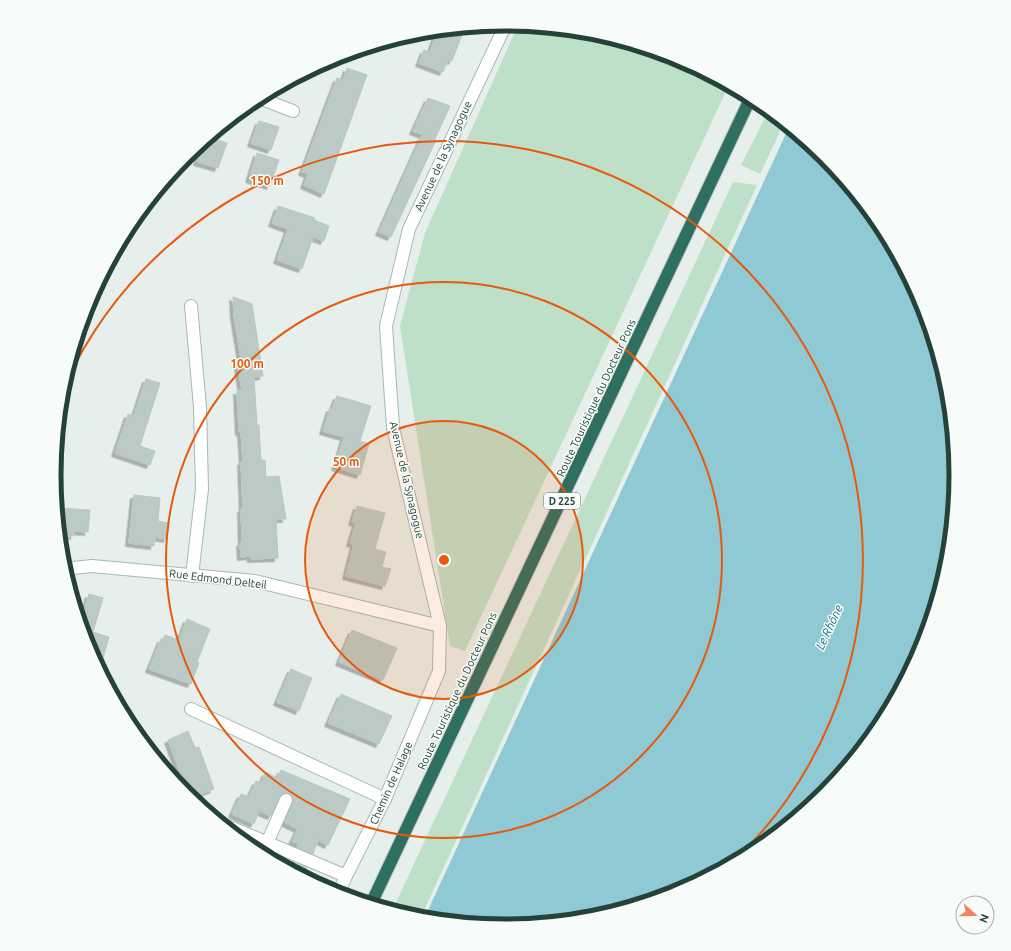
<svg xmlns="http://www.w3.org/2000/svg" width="1011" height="951" font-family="Ubuntu,sans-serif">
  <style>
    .green { fill: #bfe0c8 }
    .water { fill: #8ec9d4 }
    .building { fill: #bbcac4; stroke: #b8c9c2; filter: url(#shadow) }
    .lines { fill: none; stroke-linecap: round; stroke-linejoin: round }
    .minor-casing { stroke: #a8b8b2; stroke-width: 14 }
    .highway-casing { stroke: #c2cac8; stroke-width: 14 }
    .minor { stroke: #fff; stroke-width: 12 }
    .highway { stroke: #2f6f62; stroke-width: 12 }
    .ring { fill: none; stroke: #e8590c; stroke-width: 2 }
    .labels { text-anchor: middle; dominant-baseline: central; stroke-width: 3; stroke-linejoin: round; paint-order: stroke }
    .shield { fill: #f7fbf9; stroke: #637a73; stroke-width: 1 }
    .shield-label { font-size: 10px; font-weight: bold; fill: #24423a }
    .street-label { font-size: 11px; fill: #24423a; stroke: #f7fbf9 }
    .water-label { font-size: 12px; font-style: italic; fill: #1c6f80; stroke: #f7fbf9 }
    .rim { fill: none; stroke: #24423a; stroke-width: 5 }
    .centre { fill: #e8590c; stroke: #f7fbf9; stroke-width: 2 }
    .ring-label { font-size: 12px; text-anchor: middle; font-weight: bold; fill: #e8590c; stroke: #f7fbf9; stroke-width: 3; stroke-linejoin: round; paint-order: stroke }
  </style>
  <defs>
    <filter id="shadow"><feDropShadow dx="-3.5" dy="3.5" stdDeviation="0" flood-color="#0004"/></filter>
  </defs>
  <rect width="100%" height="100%" fill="#e6efeb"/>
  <g class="green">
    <path d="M518 25 594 33 678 58 729 85 465 651 450 646 400 326 425 233Z"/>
    <path d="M769 110 784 123 760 174 741 165Z"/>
    <path d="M733 182 757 185 420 919 392 911Z"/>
  </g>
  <path class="water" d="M789 127 825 156 881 225 923 303 948 388 957 476 948 564 923 648 881 727 825 795 756 851 678 893 593 918 505 927 424 919Z"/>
  <g class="building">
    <path d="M447 30 462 35 452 61 448 60 443 72 419 63 424 50 430 52 437 31Z"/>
    <path d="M347 68 367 75 324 194 304 185 308 174 302 172 337 78 343 80Z"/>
    <path d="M428 98 450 106 435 139 413 131Z"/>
    <path d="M259 121 279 127 271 150 251 143Z"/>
    <path d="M422 136 436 140 391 237 379 232Z"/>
    <path d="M210 137 227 143 218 168 197 162 204 142Z"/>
    <path d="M257 153 279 160 270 186 249 179Z"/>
    <path d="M278 206 315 218 314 220 329 226 324 241 313 237 302 269 277 260 288 229 272 223Z"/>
    <path d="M233 297 252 304 263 376 254 377 257 425H259L261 460H265L266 477 279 476 286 519H276L278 558 251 559V556L241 557 240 543 242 542 241 509H243L241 462 243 461 241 432H239L237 391H242L237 359H241L234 315Z"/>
    <path d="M146 379 160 383 140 446 155 451 150 465 115 453 128 414 134 416Z"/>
    <path d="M337 396 371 406 360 441 369 444 360 475 335 467 344 437 323 431 330 408 332 409Z"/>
    <path d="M134 495 160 498 158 521 169 523 167 539 155 537 154 546 129 543Z"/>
    <path d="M357 506 385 513 375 549 386 552 382 567 391 569 385 586 346 576 354 544 350 543 356 523 352 522Z"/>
    <path d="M57 508 90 510 88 532 74 531V536L60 535Z"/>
    <path d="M89 594 103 598 93 632 109 637 100 669 88 648 81 623Z"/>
    <path d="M187 619 210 629 197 662 199 663 191 684 149 669 161 639 163 640 165 635 179 640Z"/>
    <path d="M352 630 397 648 383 680 339 662Z"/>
    <path d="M291 669 312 678 299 711 277 702Z"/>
    <path d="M341 694 392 716 379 744 328 723Z"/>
    <path d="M188 731 195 748 199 747 214 789 190 798 168 740Z"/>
    <path d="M281 770 350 799 328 845 318 840 313 854 297 847 299 844 292 841 298 829 284 822 293 803V799L289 793H286L281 794 271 816 259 811 254 824 232 814 241 794 249 797 256 781 261 783 266 772 277 778Z"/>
    <path d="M291 861 307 868 304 877 288 869Z"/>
  </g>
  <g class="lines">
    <g class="minor-casing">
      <g id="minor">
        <path d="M259 98 293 111"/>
        <path d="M191 306 200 407 202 489 192 576"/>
        <path d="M64 569 92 566 255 581 440 626"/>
        <path d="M191 709 385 799"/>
        <path d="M227 828 230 827 346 876"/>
        <path d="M267 843 286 800"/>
        <path d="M338 894 346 876 385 799 439 671 440 626 393 428 386 326 409 229 506 24"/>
      </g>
    </g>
    <g class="highway-casing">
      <path id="highway" d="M371 904 751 97"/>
    </g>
    <use href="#minor" class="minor"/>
    <use href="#highway" class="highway"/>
  </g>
  <circle cx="444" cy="560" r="139" fill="#e8590c" fill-opacity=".12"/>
  <g class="ring">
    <circle cx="444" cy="560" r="139"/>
    <circle cx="444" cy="560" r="278"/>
    <path d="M64 387A418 418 0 1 1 732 863"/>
  </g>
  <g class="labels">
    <rect class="shield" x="544" y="493" width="36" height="16" rx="3"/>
    <g class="shield-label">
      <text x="562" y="501">D 225</text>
    </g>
    <g class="street-label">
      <text transform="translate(443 156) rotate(-65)">Avenue de la Synagogue</text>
      <text transform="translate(596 398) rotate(-65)">Route Touristique du Docteur Pons</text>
      <text transform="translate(407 480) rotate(77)">Avenue de la Synagogue</text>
      <text transform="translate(218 579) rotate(7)">Rue Edmond Delteil</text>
      <text transform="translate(457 691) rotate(-65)">Route Touristique du Docteur Pons</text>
      <text transform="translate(391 783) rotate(-66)">Chemin de Halage</text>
    </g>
    <g class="water-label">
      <text transform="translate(829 627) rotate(-65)">Le Rhône</text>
    </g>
  </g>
  <path d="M0 0H1011V951H0ZM61 475a444 444 0 1 1 888 0a444 444 0 1 1-888 0Z" fill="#f7fbf9" fill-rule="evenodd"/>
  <path class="rim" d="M61 475a444 444 0 1 1 888 0a444 444 0 1 1-888 0Z"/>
  <circle cx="444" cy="560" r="6" class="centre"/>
  <g class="ring-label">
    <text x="267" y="185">150 m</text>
    <text x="247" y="368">100 m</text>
    <text x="346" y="466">50 m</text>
  </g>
  <g transform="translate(975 915) rotate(111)"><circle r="19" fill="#f7fbf9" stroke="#a3b1ad"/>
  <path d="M0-3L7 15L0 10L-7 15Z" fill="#f4845f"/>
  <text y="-6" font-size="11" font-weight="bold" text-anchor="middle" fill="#24423a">N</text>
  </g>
</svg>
